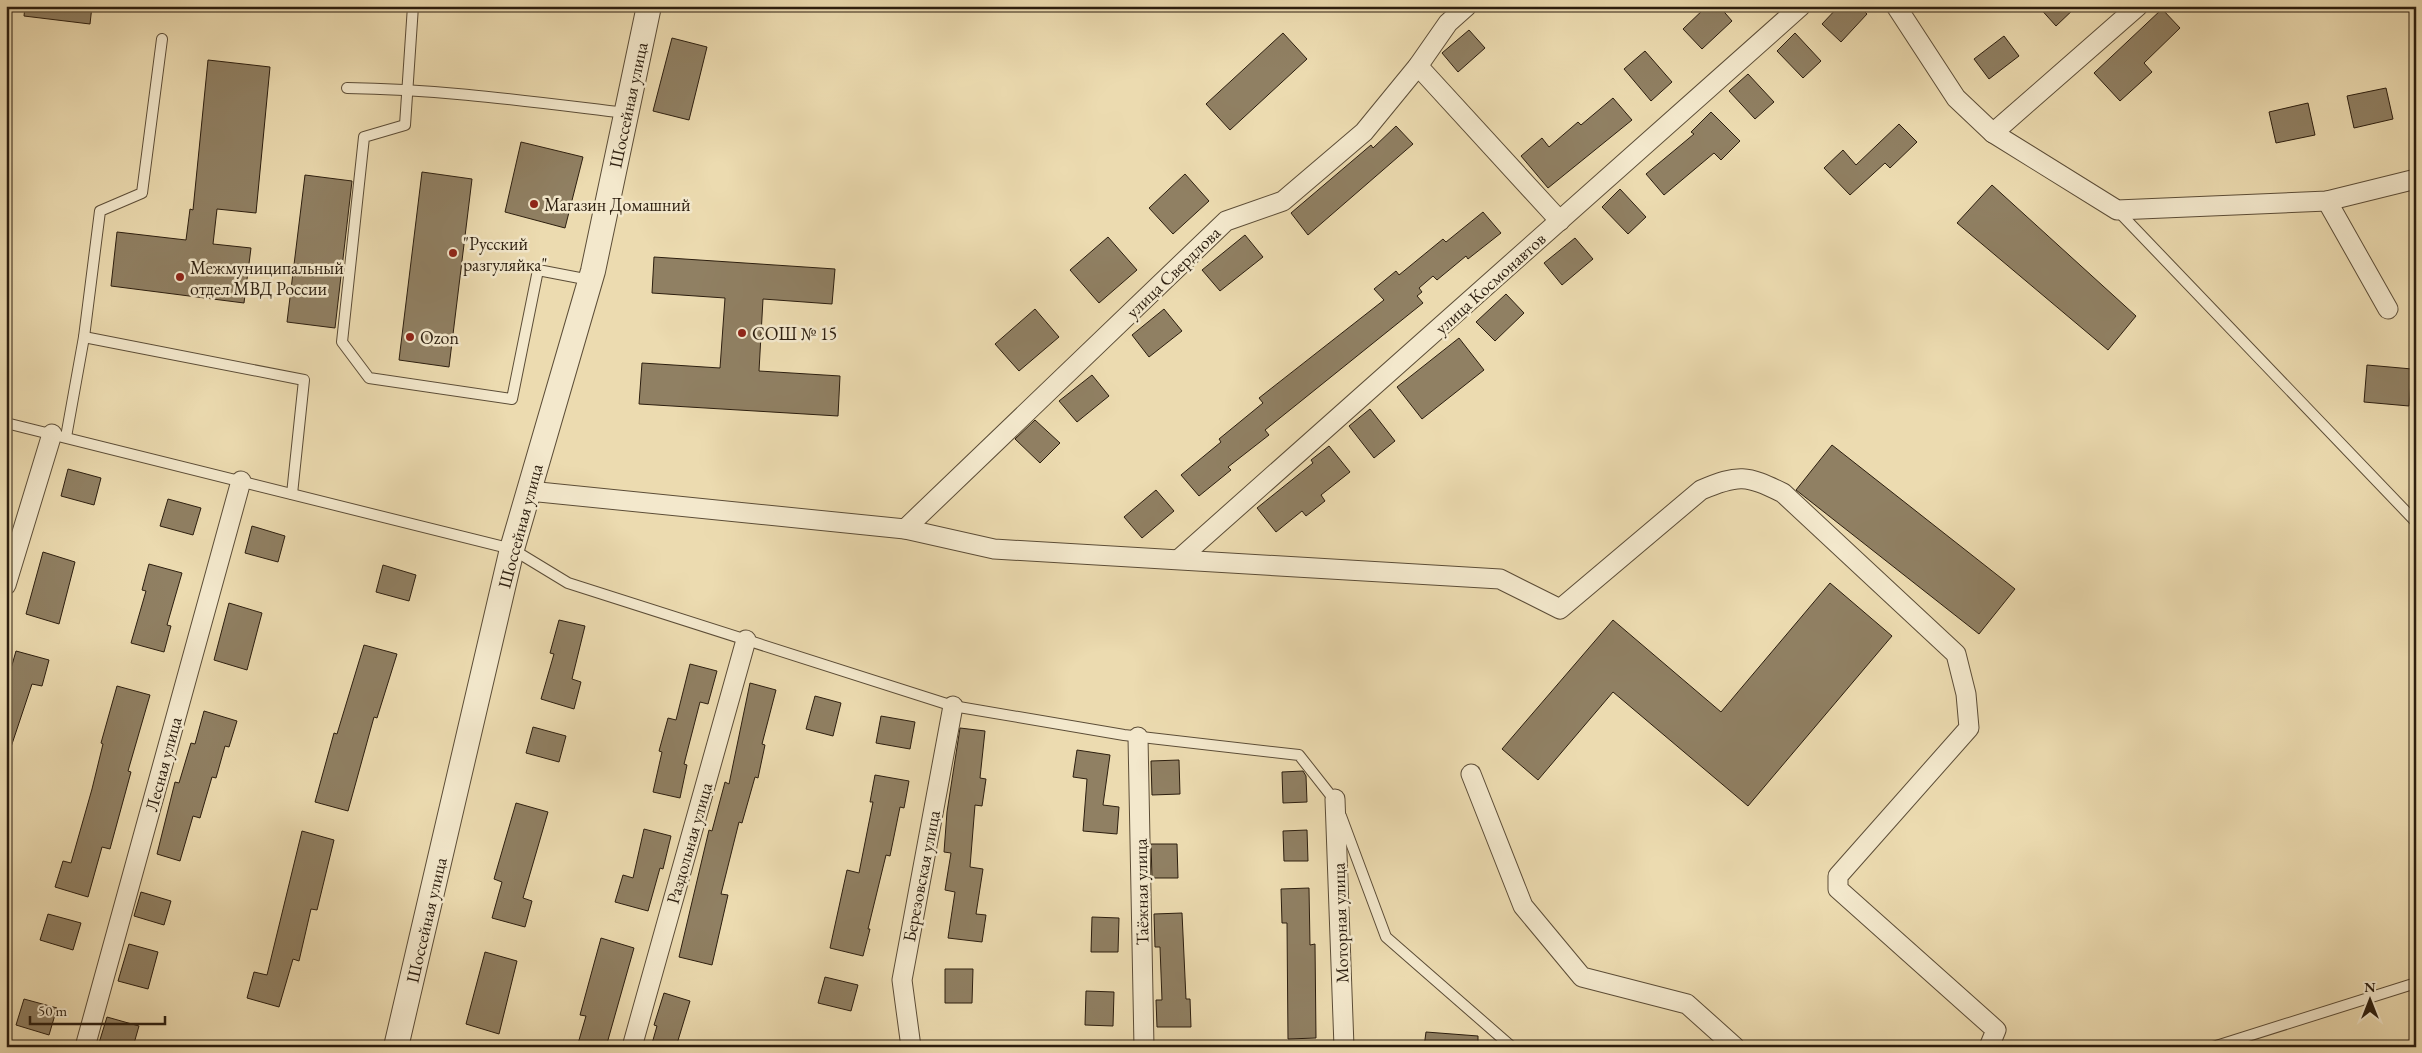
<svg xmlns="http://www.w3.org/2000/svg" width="2422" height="1053" font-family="'EB Garamond',serif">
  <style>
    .building { fill: #908063; stroke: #2c1e0f }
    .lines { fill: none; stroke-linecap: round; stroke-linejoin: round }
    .service-casing { stroke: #5c4d37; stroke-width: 12 }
    .minor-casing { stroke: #5c4d37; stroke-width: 21 }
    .tertiary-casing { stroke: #5c4d37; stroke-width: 26 }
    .service { stroke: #f3e8cc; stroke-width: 10 }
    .minor { stroke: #f3e8cc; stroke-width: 19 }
    .tertiary { stroke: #f3e8cc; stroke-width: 24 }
    .poi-dot { fill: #8f2418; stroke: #f3e8cc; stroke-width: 2 }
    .labels { text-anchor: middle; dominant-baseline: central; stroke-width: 5; stroke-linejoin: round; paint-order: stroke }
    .street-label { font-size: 18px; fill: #2c1e0f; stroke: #f3e8cc }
    .poi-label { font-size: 18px; fill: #2c1e0f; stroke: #f3e8cc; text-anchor: start }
  </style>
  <rect width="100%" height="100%" fill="#ecdbb0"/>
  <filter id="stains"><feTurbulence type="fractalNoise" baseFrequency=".004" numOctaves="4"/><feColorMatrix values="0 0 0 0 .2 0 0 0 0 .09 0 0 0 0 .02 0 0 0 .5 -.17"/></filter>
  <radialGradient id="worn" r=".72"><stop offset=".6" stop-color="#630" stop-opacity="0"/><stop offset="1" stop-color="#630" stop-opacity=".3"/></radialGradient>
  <g class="building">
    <path d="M25 6H92L90 24 24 16Z"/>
    <path d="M1707 6H1719L1732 21 1702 49 1683 29Z"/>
    <path d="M1839 6H1859L1867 14 1841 42 1822 24Z"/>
    <path d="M2038 6H2077L2056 26Z"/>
    <path d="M2162 9 2180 28 2144 63 2152 72 2120 101 2094 73Z"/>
    <path d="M1469 30 1485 48 1458 72 1442 53Z"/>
    <path d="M1283 33 1307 59 1230 130 1206 104Z"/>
    <path d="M1795 33 1821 61 1803 78 1777 51Z"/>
    <path d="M2004 36 2019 56 1989 79 1974 59Z"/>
    <path d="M672 38 707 47 689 120 653 111Z"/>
    <path d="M1645 51 1672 82 1651 101 1624 69Z"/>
    <path d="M208 60 270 67 256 213 217 209 213 244 251 248 244 303 111 286 117 232 186 240 190 209 193 210Z"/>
    <path d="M1748 74 1774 102 1755 119 1729 91Z"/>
    <path d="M2386 88 2393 119 2354 128 2347 96Z"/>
    <path d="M1613 98 1632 120 1548 188 1521 156 1542 138 1549 147 1578 122 1581 125Z"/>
    <path d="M2308 103 2315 135 2276 143 2269 112Z"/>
    <path d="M1711 112 1740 141 1721 160 1714 153 1664 195 1646 174 1694 134 1691 132Z"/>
    <path d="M1899 124 1917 142 1890 168 1885 163 1850 195 1824 168 1843 150 1856 165Z"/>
    <path d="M1396 126 1413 144 1308 235 1291 213 1371 145 1373 148Z"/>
    <path d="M521 142 583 157 565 228 505 212Z"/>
    <path d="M422 172 472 179 449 367 399 360Z"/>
    <path d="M1185 174 1209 201 1173 234 1149 208Z"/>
    <path d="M305 175 352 181 335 328 287 322Z"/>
    <path d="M1992 185 2136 316 2108 350 1957 223Z"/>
    <path d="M1620 189 1646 217 1628 234 1602 207Z"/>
    <path d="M1483 212 1501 233 1468 259 1466 256 1437 280 1433 276 1419 288 1422 292 1417 296 1423 303 1265 430 1269 435 1228 467 1231 470 1199 496 1181 475 1221 442 1219 439 1263 403 1259 398 1384 300 1374 289 1396 271 1399 275 1443 239 1446 242Z"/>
    <path d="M1245 235 1263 257 1220 291 1202 270Z"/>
    <path d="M1108 237 1137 270 1099 303 1070 270Z"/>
    <path d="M1575 238 1593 259 1562 285 1544 263Z"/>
    <path d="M654 257 835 269 832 304 763 299 759 371 840 376 838 416 639 404 642 363 720 368 725 298 652 293Z"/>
    <path d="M1506 294 1524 313 1495 341 1476 322Z"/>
    <path d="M1035 309 1059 337 1019 371 995 344Z"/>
    <path d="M1164 309 1182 331 1149 357 1132 335Z"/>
    <path d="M1459 338 1484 370 1422 419 1397 387Z"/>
    <path d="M2367 365 2412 369 2409 406 2364 402Z"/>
    <path d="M1092 375 1109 396 1077 422 1059 401Z"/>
    <path d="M1370 409 1395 441 1374 458 1349 426Z"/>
    <path d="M1035 420 1060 443 1040 463 1015 439Z"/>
    <path d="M1832 445 2015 589 1979 634 1796 490Z"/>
    <path d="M1329 446 1350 472 1321 495 1325 501 1306 516 1302 511 1276 532 1257 508 1313 463 1311 460Z"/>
    <path d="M68 469 101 478 94 505 61 496Z"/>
    <path d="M1156 490 1174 511 1142 538 1124 517Z"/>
    <path d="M168 499 201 508 193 535 160 526Z"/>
    <path d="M252 526 285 536 278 562 245 553Z"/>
    <path d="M43 552 75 562 59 624 26 614Z"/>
    <path d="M149 564 182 573 167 625 171 626 164 652 131 643 146 591 142 590Z"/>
    <path d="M383 565 416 575 409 601 376 592Z"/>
    <path d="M1830 583 1892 636 1748 806 1613 692 1538 780 1502 749 1613 620 1721 712Z"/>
    <path d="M229 603 262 613 247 670 214 660Z"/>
    <path d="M559 620 585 626 572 679 581 682 574 709 541 699 554 654 550 653Z"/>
    <path d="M364 645 397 654 377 718 374 717 348 811 315 802 334 733 337 734Z"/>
    <path d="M16 651 49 660 42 686 32 684 10 750 6 749V686Z"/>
    <path d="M690 664 717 671 708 704 700 702 684 764 687 765 680 798 653 792 662 752 659 751 668 718 676 720Z"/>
    <path d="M750 683 776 690 762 744 765 745 758 778 755 777 742 823 739 822 721 894 728 895 712 965 679 957 709 830 712 831 725 782 729 784Z"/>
    <path d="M117 686 150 695 128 771 131 772 110 849 102 847 88 897 55 887 63 861 71 863 92 789 103 744 101 743Z"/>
    <path d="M815 696 841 703 833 736 806 729Z"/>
    <path d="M204 711 237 721 229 747 225 746 216 778 212 777 200 818 193 816 180 861 157 854 175 782 179 783 191 743 195 744Z"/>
    <path d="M881 716 915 722 910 749 876 743Z"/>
    <path d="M533 727 566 736 559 762 526 753Z"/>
    <path d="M960 728 985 731 980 778 986 779 982 806 975 805 970 867 983 869 976 914 986 915 982 942 948 938 955 892 945 890 951 853 944 852 947 812Z"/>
    <path d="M1077 750 1110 755 1103 805 1119 807 1117 834 1083 831 1087 779 1073 777Z"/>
    <path d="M1179 760 1180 794 1152 795 1151 761Z"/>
    <path d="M1303 771 1306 776 1307 802 1283 803 1282 772Z"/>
    <path d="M875 775 909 781 904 808 900 807 890 856 886 855 868 929H870L863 956 830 948 847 870 859 873 873 802H870Z"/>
    <path d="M516 803 548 812 523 898 532 901 525 927 492 918 502 882 494 879Z"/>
    <path d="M644 829 671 836 663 869 660 868 648 911 615 902 623 875 633 878Z"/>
    <path d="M1307 830 1308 861H1284L1283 831Z"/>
    <path d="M302 831 334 840 317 910 311 909 299 961 293 959 279 1007 247 998 254 972 267 975Z"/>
    <path d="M1151 844H1177L1178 878H1152Z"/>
    <path d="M1309 888 1310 945 1315 944 1316 1038 1288 1039 1287 923H1282L1281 889Z"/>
    <path d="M141 892 171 901 164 925 134 916Z"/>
    <path d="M1182 913 1186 999H1190L1191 1027H1157L1156 1000H1162L1160 947H1155L1154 914Z"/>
    <path d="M48 914 81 923 73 950 40 940Z"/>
    <path d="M1092 917 1119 918 1118 952H1091Z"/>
    <path d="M601 938 634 948 606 1047H577L586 1016 580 1015Z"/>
    <path d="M129 944 158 952 148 989 118 981Z"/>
    <path d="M485 952 517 961 499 1034 466 1024Z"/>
    <path d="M945 969H973L972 1003H945Z"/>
    <path d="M825 977 858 985 851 1011 818 1003Z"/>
    <path d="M1086 991 1114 992 1113 1026 1085 1025Z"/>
    <path d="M664 993 690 1001 676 1047H651L657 1026 654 1025Z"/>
    <path d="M24 999 57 1008 49 1035 16 1025Z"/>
    <path d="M107 1017 139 1026 133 1047H112L99 1043Z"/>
    <path d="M1426 1032 1478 1036V1047H1424Z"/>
  </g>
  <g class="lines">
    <g class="service-casing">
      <g id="service">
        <path d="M413 6 405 125 364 137 342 342 369 378 512 399 538 270 590 280"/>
        <path d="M347 88C441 89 533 102 626 113"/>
        <path d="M2117 210 2416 522"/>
        <path d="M84 337 100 211 142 193 162 39"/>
        <path d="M6 423 512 549 568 583 953 706 1124 735 1299 755 1336 802"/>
        <path d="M66 437 84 337 304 380 292 494"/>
        <path d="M1341 816 1386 937 1512 1047"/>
        <path d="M2213 1047 2416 983"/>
      </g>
    </g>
    <g class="minor-casing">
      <g id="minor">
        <path d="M1896 6 1956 98 1993 133 2117 210 2327 201 2416 179"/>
        <path d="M1418 66 1560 221"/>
        <path d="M1993 133 2138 6"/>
        <path d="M2327 201 2388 309"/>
        <path d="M529 491 905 529 994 549 1500 579 1560 609 1701 490C1739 474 1746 475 1783 493L1956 654 1966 694 1969 728 1838 876V889L1996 1030 1989 1047"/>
        <path d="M905 529 1226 221 1283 201 1364 132 1418 66 1448 23 1467 6"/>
        <path d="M1179 559 1801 6"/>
        <path d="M6 585 52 434"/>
        <path d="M1138 737 1144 1047"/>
        <path d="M1471 774 1523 906 1582 977 1687 1004 1735 1047"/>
        <path d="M1335 799 1344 1047"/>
        <path d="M85 1047 241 481"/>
        <path d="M632 1047 746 640"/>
        <path d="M911 1047 902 980 953 706"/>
      </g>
    </g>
    <g class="tertiary-casing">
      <path id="tertiary" d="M396 1047 512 549 593 271 649 6"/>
    </g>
    <use href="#service" class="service"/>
    <use href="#minor" class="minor"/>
    <use href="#tertiary" class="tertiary"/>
  </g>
  <g class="poi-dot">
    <circle cx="534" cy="204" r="5"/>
    <circle cx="453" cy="253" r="5"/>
    <circle cx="180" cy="277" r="5"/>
    <circle cx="742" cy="333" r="5"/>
    <circle cx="410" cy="337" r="5"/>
  </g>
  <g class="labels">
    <g class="street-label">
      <text transform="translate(628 105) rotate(-78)">Шоссейная улица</text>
      <text transform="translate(1173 272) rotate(-44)">улица Свердлова</text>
      <text transform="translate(1490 283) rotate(-42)">улица Космонавтов</text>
      <text transform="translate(520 526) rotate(-75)">Шоссейная улица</text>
      <text transform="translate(163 764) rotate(-75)">Лесная улица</text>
      <text transform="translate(689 843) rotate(-74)">Раздольная улица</text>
      <text transform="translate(921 876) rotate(-79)">Березовская улица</text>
      <text transform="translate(1141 892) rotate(-91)">Таёжная улица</text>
      <text transform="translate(426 920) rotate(-77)">Шоссейная улица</text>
      <text transform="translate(1340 923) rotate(-92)">Моторная улица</text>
    </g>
    <g class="poi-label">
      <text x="544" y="204">Магазин Домашний</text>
      <text x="463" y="243">"Русский<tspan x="463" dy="21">разгуляйка"</tspan></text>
      <text x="190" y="267">Межмуниципальный<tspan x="190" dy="21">отдел МВД России</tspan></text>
      <text x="752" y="333">СОШ № 15</text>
      <text x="420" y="337">Ozon</text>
    </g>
  </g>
  <rect width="2422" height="1053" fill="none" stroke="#ecdbb0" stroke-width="25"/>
  <rect x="8" y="8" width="2407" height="1038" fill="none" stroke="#2c1e0f" stroke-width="2.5"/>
  <rect x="12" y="12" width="2397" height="1028" fill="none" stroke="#2c1e0f"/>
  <g transform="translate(2370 1000)" stroke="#f3e8cc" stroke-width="4" paint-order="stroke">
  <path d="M0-4L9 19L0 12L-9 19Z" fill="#2c1e0f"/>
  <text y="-8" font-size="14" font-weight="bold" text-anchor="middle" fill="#2c1e0f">N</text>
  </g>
  <path d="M30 1016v8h135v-8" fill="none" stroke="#2c1e0f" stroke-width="2.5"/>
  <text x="38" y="1016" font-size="15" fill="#2c1e0f" stroke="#f3e8cc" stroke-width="4" paint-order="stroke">50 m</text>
  <rect width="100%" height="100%" filter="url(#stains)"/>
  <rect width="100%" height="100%" fill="url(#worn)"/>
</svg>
